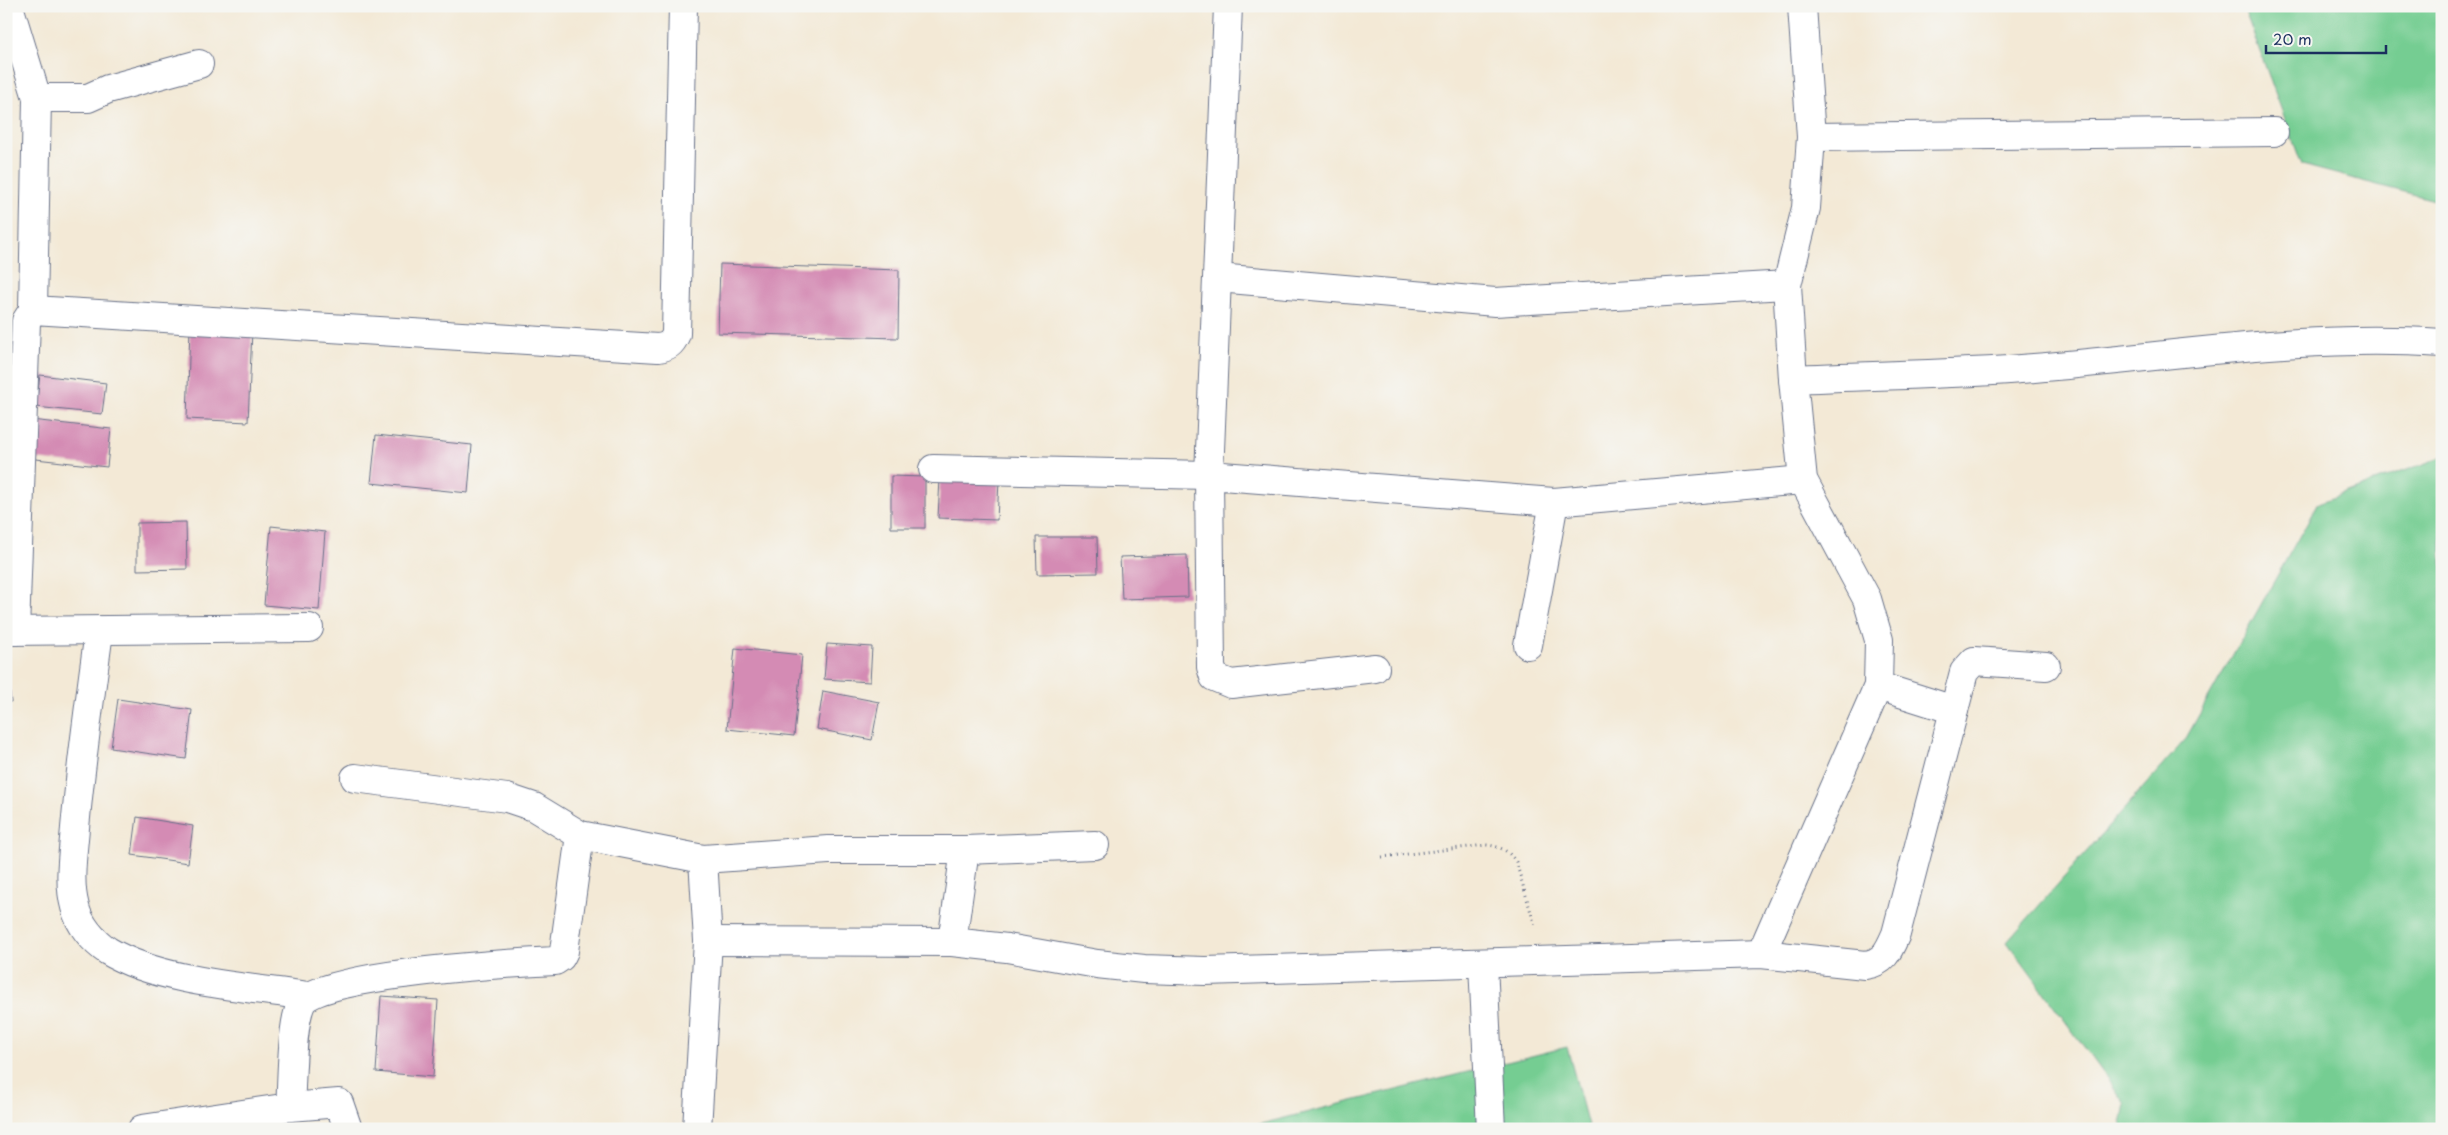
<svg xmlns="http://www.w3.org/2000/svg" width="2448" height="1135" font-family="'Playpen Sans',sans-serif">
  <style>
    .green { fill: #75cd92; stroke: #487e78 }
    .building { fill: #d48bb4 }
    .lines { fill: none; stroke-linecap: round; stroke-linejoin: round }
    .minor-casing { stroke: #677088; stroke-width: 30 }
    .path { stroke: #677088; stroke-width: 3; stroke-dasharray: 1 4; stroke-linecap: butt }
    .minor { stroke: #fff; stroke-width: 28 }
  </style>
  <rect width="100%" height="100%" fill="#f6f6f2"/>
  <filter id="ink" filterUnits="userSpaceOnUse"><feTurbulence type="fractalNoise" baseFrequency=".02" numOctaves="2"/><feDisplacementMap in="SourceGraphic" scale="10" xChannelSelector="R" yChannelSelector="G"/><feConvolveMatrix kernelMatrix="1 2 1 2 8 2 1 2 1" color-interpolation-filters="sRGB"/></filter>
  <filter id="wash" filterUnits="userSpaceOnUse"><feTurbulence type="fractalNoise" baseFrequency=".0096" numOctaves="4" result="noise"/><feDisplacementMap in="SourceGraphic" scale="20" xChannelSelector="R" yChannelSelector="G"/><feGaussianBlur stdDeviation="1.12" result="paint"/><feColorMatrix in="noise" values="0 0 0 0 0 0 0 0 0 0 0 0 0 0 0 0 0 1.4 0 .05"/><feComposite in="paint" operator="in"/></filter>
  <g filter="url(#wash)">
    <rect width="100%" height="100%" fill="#f3e9d6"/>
    <g class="green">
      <path d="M2243 6H2442V202L2302 165Z"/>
      <path d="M2442 457V1129H2121L2126 1104 2007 942 2185 740 2318 503Z"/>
      <path d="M1567 1047 1589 1129H1241Z"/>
    </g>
    <g id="blocks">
      <g class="building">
        <path d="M720 264 899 270 898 338 718 333Z"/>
        <path d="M190 327 252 330 248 422 187 419Z"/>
        <path d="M40 375 106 383 102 414 36 407Z"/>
        <path d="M31 420 111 429 107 467 27 458Z"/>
        <path d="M376 435 472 445 468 493 371 483Z"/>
        <path d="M891 476 925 477V528H891Z"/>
        <path d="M940 478 999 481 997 520 938 518Z"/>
        <path d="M186 522 187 569 137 570V523Z"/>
        <path d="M271 526 325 532 319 610 264 605Z"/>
        <path d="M1036 537H1097L1098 573 1037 574Z"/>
        <path d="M1187 555 1188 597 1122 599 1120 557Z"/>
        <path d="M827 644 872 647 870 682 824 679Z"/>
        <path d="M735 648 802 655 794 736 727 729Z"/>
        <path d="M6 655 11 702H6Z"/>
        <path d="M823 691 879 702 872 740 817 729Z"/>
        <path d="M118 699 192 710 186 759 111 748Z"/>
        <path d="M137 817 193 826 188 863 132 855Z"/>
        <path d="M381 996 438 1000 433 1077 376 1072Z"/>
      </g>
    </g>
  </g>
  <g filter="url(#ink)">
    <use href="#blocks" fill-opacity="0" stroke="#677088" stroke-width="1"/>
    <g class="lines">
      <g class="minor-casing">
        <g id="minor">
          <path d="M9 6 37 98 33 310"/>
          <path d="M37 98H88L108 89 199 64"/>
          <path d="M1811 137 2274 132"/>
          <path d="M1218 278 1495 302 1787 285"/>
          <path d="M1793 379C1873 375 1954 375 2034 368 2170 357 2306 333 2442 343"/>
          <path d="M933 469 1209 475 1228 6"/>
          <path d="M6 631 309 628"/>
          <path d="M15 631 26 321 33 310 658 348C667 347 672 344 676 334L683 6"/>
          <path d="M99 632C90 697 81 762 75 828 73 853 68 882 75 907 79 924 93 941 108 951 160 982 247 987 307 996"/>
          <path d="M1528 645 1554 502"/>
          <path d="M1375 668 1231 684 1214 677 1211 667 1209 475 1554 502 1803 480"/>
          <path d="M1878 686 1954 710"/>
          <path d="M355 778 507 798 534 807 580 835 703 859 828 850H965L1095 845"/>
          <path d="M708 941 952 942 1007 948 1097 964 1144 969 1205 971 1761 954 1865 965C1884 963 1889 950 1896 934L1964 672 1974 661 2046 666"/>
          <path d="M952 942 965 850"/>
          <path d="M1761 954 1878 686 1879 640 1867 599 1803 480 1793 379 1787 285 1806 208 1811 137 1802 6"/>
          <path d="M1483 964 1491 1129"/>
          <path d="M290 1107 339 1103 348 1129"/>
          <path d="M142 1129 290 1107C292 1082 291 1022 302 1002 319 974 517 963 555 961L561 957 564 951 580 835"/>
          <path d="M697 1129 708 941 703 859"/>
        </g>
      </g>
      <path class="path" d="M1382 857 1486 845C1500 846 1509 851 1516 862L1535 926"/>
      <use href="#minor" class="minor"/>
    </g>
  </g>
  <rect width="2448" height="1135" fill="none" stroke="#f6f6f2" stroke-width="25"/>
  <path d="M2266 45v8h120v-8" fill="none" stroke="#1b2f5e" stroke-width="2.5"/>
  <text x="2273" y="45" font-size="15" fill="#1b2f5e" stroke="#f6f6f2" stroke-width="4" paint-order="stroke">20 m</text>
</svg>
